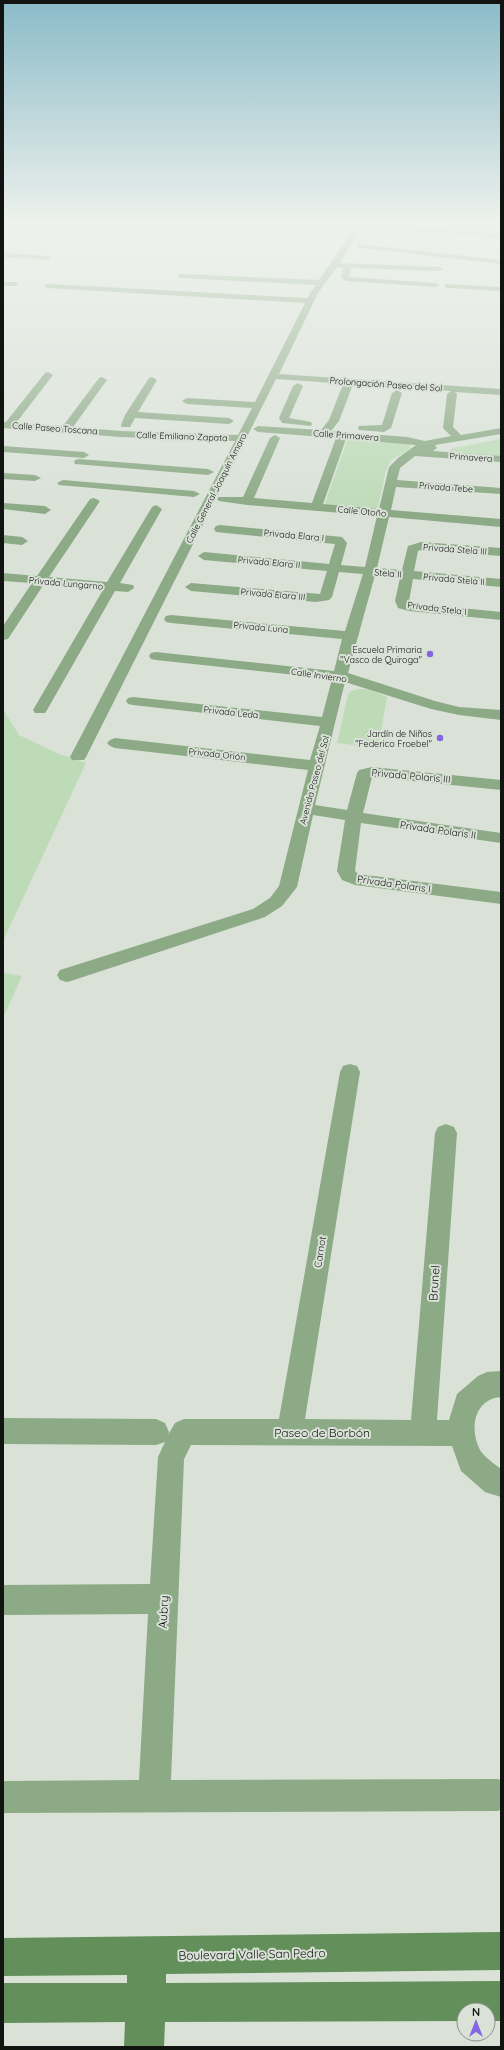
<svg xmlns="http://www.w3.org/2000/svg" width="504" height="2050" font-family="Quicksand,sans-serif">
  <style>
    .green { fill: #bedbb8 }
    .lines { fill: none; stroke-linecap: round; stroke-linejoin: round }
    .street { fill: #8caa86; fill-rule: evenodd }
    .secondary { fill: #628f5a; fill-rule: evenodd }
    .poi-dot { fill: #8665e0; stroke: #dae2d8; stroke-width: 1.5 }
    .labels { text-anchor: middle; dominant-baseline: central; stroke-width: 4; stroke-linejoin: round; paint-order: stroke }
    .far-street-label { font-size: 9px; fill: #111411; stroke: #dae2d8 }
    .far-poi-label { font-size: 9px; fill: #111411; stroke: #dae2d8; text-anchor: end }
    .street-label { font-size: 10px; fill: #111411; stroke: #dae2d8 }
    .near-street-label { font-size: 12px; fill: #111411; stroke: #dae2d8 }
  </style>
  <rect width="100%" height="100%" fill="#dae2d8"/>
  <g class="green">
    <path d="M348 438 407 443 410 445V449L391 460 386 470 378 507 372 509 328 505 325 503Z"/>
    <path d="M501 439V457L449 451 453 448Z"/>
    <path d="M359 689H368L387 697 378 748 337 743 348 695 351 691Z"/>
    <path d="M3 709 19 735 59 754 86 763 3 941Z"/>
    <path d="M3 973 22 976 3 1018Z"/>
  </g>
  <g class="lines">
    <g class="street">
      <path d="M133 223H178L171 227Z"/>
      <path d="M358 223 501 234V238L361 228 340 263 439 267 443 269 439 271 351 268 349 277 435 283 439 285 435 287 346 281 341 278 343 268 337 267 318 293 279 374 501 389V395L455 392 457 394 453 427 461 435 501 428V434L435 445 437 448 433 451 501 456V462L415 456 400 468 397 480 501 488V494L396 487 391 510 501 519V527L389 517 377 568 402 570 408 546 421 542 501 548V556L422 550 418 551 414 571 501 579V587L413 579 409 601 411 603 501 612V620L409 611 398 608 395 601 400 578 375 575 348 673 435 701 459 707 501 710V720L459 715 431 709 345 682 315 805 347 810 357 773 359 770 372 767 501 780V790L372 777 363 813 501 833V843L361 823 355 871 358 874 501 892V904L355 885 342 880 337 871 345 820 313 815 297 887 282 906 265 917 74 980 67 982 60 980 57 975 60 970 253 909 270 898 279 886 308 770 115 748 110 746 107 743 110 740 115 738 310 760 320 726 133 705 128 704 126 701 128 698 133 697 322 717 332 679 156 660 151 659 149 656 151 653 156 652 334 671 342 639 171 623 166 622 164 619 166 616 171 615 345 631 363 574 339 572 332 597 329 600 316 602 191 591 185 587 191 583 320 594 327 571 204 560 198 556 204 552 329 564 335 544 216 532 214 529 216 526 220 525 342 537 347 543 341 565 365 567 377 516 247 505 219 501 217 499 219 497H243L270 438 275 435 280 438 254 498 312 503 336 438 258 432 253 429 258 426 321 430 329 420 342 387 347 384 276 379 86 757 84 760H72L70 757 235 441 121 437 3 428V422H6L45 373 48 372 53 375 16 423 63 426 99 378 102 377 107 380 73 427 121 431 238 435 252 408 187 404 182 401 187 398 255 402 305 303 48 288 44 286 48 284 307 298 316 285 181 278 177 276 181 274 319 280ZM347 384 451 391 447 394 443 428 451 436 425 441 407 437 331 431 339 421 352 387ZM346 439 416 445 398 458 389 467 379 509 323 504Z"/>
      <path d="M358 244 501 260V264L361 248H358Z"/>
      <path d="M3 253 48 256 52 258 48 260 3 257Z"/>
      <path d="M3 282H15L19 284 15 286H3Z"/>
      <path d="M445 284 501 287V291L448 288H445Z"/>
      <path d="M152 377 157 380 138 412 229 418 234 421 229 424 135 418 130 427H122L121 425 125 415 149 378Z"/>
      <path d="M298 383 303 386 289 418 311 422 312 424 311 426 282 423 279 418 293 386Z"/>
      <path d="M397 390 402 393 391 428 384 432 359 430 358 428 359 426 382 425 392 393Z"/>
      <path d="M3 446 84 452 89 455 84 458 3 452Z"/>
      <path d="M79 459 208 469 214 472 208 475 75 464 74 462 75 460Z"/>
      <path d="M3 473 35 475 41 478 35 481 3 479Z"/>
      <path d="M63 480 194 491 200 494 194 497 59 485 57 483Z"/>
      <path d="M94 498 100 501 49 577 107 582 152 507 156 505 162 509 120 583 133 585 134 588 128 592 115 591 47 710 45 713H35L33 710 103 590 44 584 8 639 3 640V626L32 583 3 581V573L37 576 90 499Z"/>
      <path d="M3 503 45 506 51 510 45 514 3 509Z"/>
      <path d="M3 535 22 537 28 541 22 545 3 543Z"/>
      <path d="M350 1064 357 1066 360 1072 305 1419 411 1420 435 1133 438 1127 446 1124 454 1127 457 1133 437 1420H449L457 1394 478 1376 487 1372 501 1371V1397C474 1399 469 1429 480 1450 484 1457 495 1464 501 1469V1497L485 1492 461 1471 452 1446 191 1445 184 1459 171 1780 497 1779 501 1780V1810L497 1811 3 1813V1781L139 1780 148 1614 3 1615V1585L150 1584 158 1457 165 1442 156 1445 3 1444V1418L156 1419 165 1423 169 1432 168 1435 175 1423 184 1419H279L340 1072 343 1066Z"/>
    </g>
    <path class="secondary" d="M501 1932V1970L166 1974V1983L501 1981V2021H488V2010H464V2021L165 2022 164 2047H124L125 2022 3 2023V1983H127V1975L3 1976V1938Z"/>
  </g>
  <linearGradient id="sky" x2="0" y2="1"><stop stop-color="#8bbbc8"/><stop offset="0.44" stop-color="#eef2ed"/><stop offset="1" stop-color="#eef2ed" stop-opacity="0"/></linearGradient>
  <rect width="504" height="510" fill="url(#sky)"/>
  <g class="poi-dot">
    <circle cx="430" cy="654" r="4"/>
    <circle cx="440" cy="738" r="4"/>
  </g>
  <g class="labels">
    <g class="far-street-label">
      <text transform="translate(386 384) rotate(4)">Prolongación Paseo del Sol</text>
      <text transform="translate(55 428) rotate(4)">Calle Paseo Toscana</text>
      <text transform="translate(346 435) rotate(4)">Calle Primavera</text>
      <text transform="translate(182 436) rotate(2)">Calle Emiliano Zapata</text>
      <text transform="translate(471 457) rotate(4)">Primavera</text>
      <text transform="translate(446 487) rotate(4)">Privada Tebe</text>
      <text transform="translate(216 488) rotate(-63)">Calle General Joaquín Amaro</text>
      <text transform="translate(362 511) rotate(5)">Calle Otoño</text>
      <text transform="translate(294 535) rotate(5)">Privada Elara I</text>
      <text transform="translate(455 549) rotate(4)">Privada Stela III</text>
      <text transform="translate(269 562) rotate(5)">Privada Elara II</text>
      <text transform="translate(388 573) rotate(5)">Stela II</text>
      <text transform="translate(454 579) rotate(5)">Privada Stela II</text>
      <text transform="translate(66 583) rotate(5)">Privada Lungarno</text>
      <text transform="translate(273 594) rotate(5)">Privada Elara III</text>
      <text transform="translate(437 608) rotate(7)">Privada Stela I</text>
      <text transform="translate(261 627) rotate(5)">Privada Luna</text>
      <text transform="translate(319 675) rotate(8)">Calle Invierno</text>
      <text transform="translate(231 712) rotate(6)">Privada Leda</text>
      <text transform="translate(217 754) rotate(6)">Privada Orión</text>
      <text transform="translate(314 780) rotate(-75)">Avenida Paseo del Sol</text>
    </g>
    <g class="far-poi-label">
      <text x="422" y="649">Escuela Primaria<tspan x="422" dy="10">"Vasco de Quiroga"</tspan></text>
      <text x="432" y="733">Jardín de Niños<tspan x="432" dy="10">"Federico Froebel"</tspan></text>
    </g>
    <g class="street-label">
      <text transform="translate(411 776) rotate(5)">Privada Polaris III</text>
      <text transform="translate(438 830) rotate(8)">Privada Polaris II</text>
      <text transform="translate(394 884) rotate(8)">Privada Polaris I</text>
      <text transform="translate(320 1252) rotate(-81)">Carnot</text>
    </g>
    <g class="near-street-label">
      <text transform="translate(434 1283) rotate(-86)">Brunel</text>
      <text x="322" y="1432">Paseo de Borbón</text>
      <text transform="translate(163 1612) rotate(-87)">Aubry</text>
      <text transform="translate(252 1954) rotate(-1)">Boulevard Valle San Pedro</text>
    </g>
  </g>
  <rect width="504" height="2050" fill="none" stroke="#111411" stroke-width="8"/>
  <g transform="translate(476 2022)"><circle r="19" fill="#dae2d8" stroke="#8a9088"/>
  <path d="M0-3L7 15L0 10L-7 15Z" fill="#8665e0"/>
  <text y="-6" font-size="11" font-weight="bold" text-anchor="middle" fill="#111411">N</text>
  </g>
</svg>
